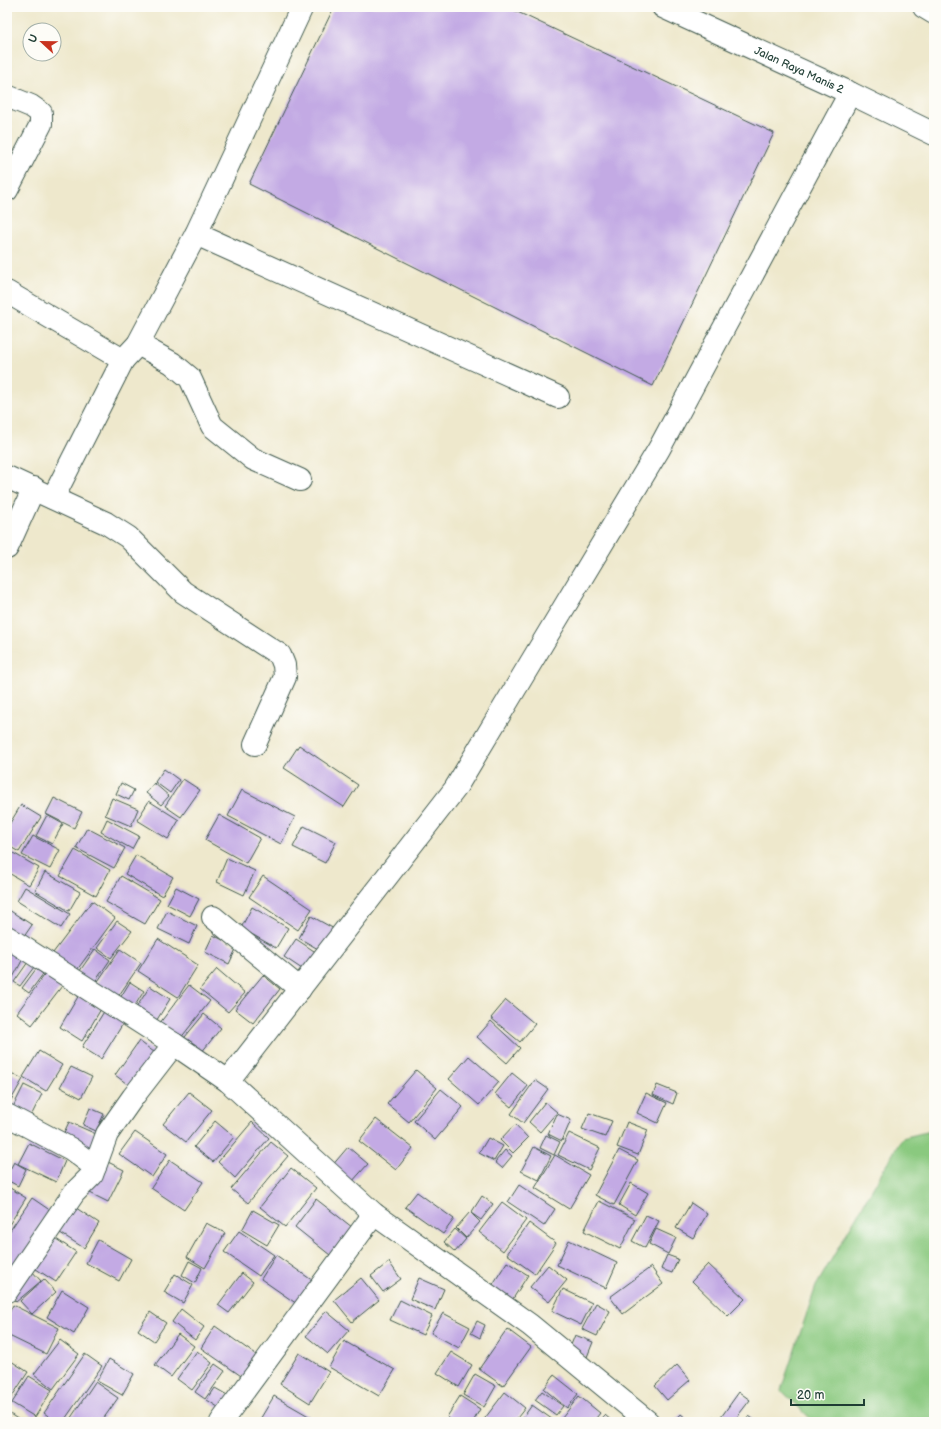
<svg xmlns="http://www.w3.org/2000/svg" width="941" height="1429" font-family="'Balsamiq Sans',sans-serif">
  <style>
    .green { fill: #8ac97f; stroke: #54835a }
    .building { fill: #c3aae4 }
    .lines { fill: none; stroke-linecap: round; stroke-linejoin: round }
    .minor-casing { stroke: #3e574b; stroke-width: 24 }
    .minor { stroke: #fff; stroke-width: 22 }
    .labels { text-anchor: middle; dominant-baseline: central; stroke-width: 4; stroke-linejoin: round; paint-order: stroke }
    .street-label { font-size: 11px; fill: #1f3d34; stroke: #fdfcf7 }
  </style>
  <rect width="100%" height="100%" fill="#fdfcf7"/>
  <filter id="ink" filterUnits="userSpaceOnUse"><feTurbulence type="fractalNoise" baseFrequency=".025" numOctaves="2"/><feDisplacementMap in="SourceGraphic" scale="8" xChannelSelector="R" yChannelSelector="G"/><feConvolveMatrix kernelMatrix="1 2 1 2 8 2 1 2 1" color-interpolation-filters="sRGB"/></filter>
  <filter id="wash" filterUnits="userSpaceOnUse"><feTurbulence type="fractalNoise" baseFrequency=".012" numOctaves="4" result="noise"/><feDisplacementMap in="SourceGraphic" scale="16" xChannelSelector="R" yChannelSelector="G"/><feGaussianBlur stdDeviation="0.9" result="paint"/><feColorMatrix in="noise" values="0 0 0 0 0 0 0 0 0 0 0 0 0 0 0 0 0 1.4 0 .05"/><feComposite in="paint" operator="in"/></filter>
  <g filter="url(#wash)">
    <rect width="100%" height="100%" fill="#eee8cc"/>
    <path class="green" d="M934 1130V1422H814L781 1390 816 1286 902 1138Z"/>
    <g id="blocks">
      <g class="building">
        <path d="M334 7H507L774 133 653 386 249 184Z"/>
        <path d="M299 745 358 785 344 807 284 768Z"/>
        <path d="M164 769 179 780 170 793 155 782Z"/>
        <path d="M183 779 200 790 181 817 165 806Z"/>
        <path d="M121 783 134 790 129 800 116 794Z"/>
        <path d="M154 783 169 796 161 805 146 793Z"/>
        <path d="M242 790 295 817 281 844 228 816Z"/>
        <path d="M54 798 82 812 74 828 46 814Z"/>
        <path d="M112 798 138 809 131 826 105 815Z"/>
        <path d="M149 801 179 820 168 839 137 820Z"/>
        <path d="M21 805 41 817 19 852 7 845V828Z"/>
        <path d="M47 815 63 824 52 844 36 836Z"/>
        <path d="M219 815 260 838 246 863 205 840Z"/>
        <path d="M107 819 139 836 132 849 101 832Z"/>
        <path d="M304 826 336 842 325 863 293 847Z"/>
        <path d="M87 828 125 848 114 868 76 848Z"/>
        <path d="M33 836 60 850 50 869 22 855Z"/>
        <path d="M8 850 39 868 29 885 7 872V852Z"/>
        <path d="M75 850 110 870 96 896 60 876Z"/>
        <path d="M136 855 173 877 162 896 125 874Z"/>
        <path d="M227 858 255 871 244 895 217 882Z"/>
        <path d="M45 872 80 892 69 911 35 891Z"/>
        <path d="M121 876 160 899 145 924 106 902Z"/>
        <path d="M263 876 312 909 298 930 249 897Z"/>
        <path d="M25 887 70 914 61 928 17 901Z"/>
        <path d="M176 887 199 899 190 916 167 904Z"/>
        <path d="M92 901 115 918 74 974 50 957Z"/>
        <path d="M252 907 288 928 276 948 241 928Z"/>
        <path d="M9 910 32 925 23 938 7 928V913Z"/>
        <path d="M167 911 197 926 189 944 158 929Z"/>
        <path d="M311 916 338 931 325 953 299 938Z"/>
        <path d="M117 921 132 931 111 958 97 948Z"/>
        <path d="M213 935 237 947 229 964 205 952Z"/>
        <path d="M158 939 198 965 178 997 138 971Z"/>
        <path d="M296 939 320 955 308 973 284 957Z"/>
        <path d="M7 945 25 955 10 983 7 982Z"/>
        <path d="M95 949 110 960 92 986 77 975Z"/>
        <path d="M120 949 141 963 115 1001 94 987Z"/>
        <path d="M28 962 34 967 20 986 14 982Z"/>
        <path d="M36 969 43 974 29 993 22 988Z"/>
        <path d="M217 969 245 993 228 1012 200 989Z"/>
        <path d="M46 973 62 986 32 1025 17 1013Z"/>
        <path d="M263 975 280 989 253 1023 235 1009Z"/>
        <path d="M130 982 144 991 131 1012 117 1003Z"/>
        <path d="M189 985 210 1001 176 1044 156 1028Z"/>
        <path d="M150 986 170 999 153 1026 133 1013Z"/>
        <path d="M79 995 101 1009 82 1041 60 1027Z"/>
        <path d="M506 1000 535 1024 520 1042 491 1018Z"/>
        <path d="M105 1010 124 1022 101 1059 82 1047Z"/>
        <path d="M204 1014 221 1028 197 1058 180 1043Z"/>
        <path d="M491 1021 520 1048 507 1063 477 1037Z"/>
        <path d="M139 1041 158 1055 134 1089 115 1075Z"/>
        <path d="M39 1051 62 1065 46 1091 23 1077Z"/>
        <path d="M469 1056 499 1082 479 1105 449 1079Z"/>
        <path d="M71 1067 92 1077 81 1098 60 1087Z"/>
        <path d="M416 1070 437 1088 409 1122 387 1104Z"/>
        <path d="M9 1072 23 1079 11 1100 7 1098V1075Z"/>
        <path d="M512 1073 528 1086 511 1107 495 1094Z"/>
        <path d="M535 1080 548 1089 523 1123 511 1114Z"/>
        <path d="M24 1085 42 1094 31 1116 13 1107Z"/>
        <path d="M657 1085 677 1093 673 1104 653 1095Z"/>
        <path d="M441 1089 463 1107 435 1140 414 1121Z"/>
        <path d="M189 1092 212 1110 186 1142 163 1124Z"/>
        <path d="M646 1093 667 1103 658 1123 637 1113Z"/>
        <path d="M545 1102 557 1112 540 1132 529 1122Z"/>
        <path d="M90 1108 104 1114 96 1131 83 1125Z"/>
        <path d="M589 1113 612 1121 605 1137 582 1129Z"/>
        <path d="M557 1114 571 1120 562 1141 548 1134Z"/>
        <path d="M376 1119 413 1148 396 1170 359 1141Z"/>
        <path d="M215 1121 234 1137 213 1162 194 1147Z"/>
        <path d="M69 1122 103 1137 94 1157 60 1141Z"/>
        <path d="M252 1122 269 1138 235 1178 218 1162Z"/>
        <path d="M627 1122 648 1130 638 1155 617 1147Z"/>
        <path d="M515 1124 528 1138 513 1153 500 1140Z"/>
        <path d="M135 1132 167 1154 152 1177 119 1154Z"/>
        <path d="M569 1133 600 1148 589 1170 558 1155Z"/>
        <path d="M546 1135 560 1142 554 1155 540 1148Z"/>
        <path d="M488 1138 503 1146 494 1161 479 1153Z"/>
        <path d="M271 1142 288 1156 248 1203 231 1189Z"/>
        <path d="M29 1143 65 1161 56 1182 18 1164Z"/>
        <path d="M348 1147 368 1164 351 1183 331 1167Z"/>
        <path d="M534 1147 551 1156 539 1180 521 1171Z"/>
        <path d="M505 1150 512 1156 502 1168 495 1162Z"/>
        <path d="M619 1150 638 1160 614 1205 595 1195Z"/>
        <path d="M555 1155 589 1175 569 1209 535 1188Z"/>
        <path d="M102 1159 124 1170 108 1202 86 1191Z"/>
        <path d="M170 1160 203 1182 184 1210 151 1188Z"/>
        <path d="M14 1162 26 1169 18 1186 7 1180V1175Z"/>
        <path d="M291 1168 316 1188 285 1227 260 1207Z"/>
        <path d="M631 1183 648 1193 635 1215 619 1205Z"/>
        <path d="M519 1185 555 1209 544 1226 508 1202Z"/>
        <path d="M7 1186 26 1198 7 1228Z"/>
        <path d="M417 1192 454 1219 443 1234 405 1207Z"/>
        <path d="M482 1196 493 1204 481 1220 471 1213Z"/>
        <path d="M32 1198 54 1213 7 1284V1235Z"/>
        <path d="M316 1199 357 1231 335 1259 295 1227Z"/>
        <path d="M599 1201 635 1219 620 1249 584 1231Z"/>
        <path d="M502 1202 526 1220 503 1251 479 1232Z"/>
        <path d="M691 1203 707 1214 693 1238 676 1228Z"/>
        <path d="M73 1206 99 1223 84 1248 57 1231Z"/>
        <path d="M253 1210 279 1225 267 1245 242 1230Z"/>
        <path d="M470 1212 480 1222 466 1238 456 1228Z"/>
        <path d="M646 1215 659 1221 645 1248 632 1241Z"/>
        <path d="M206 1223 225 1233 205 1268 187 1257Z"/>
        <path d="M529 1223 556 1243 535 1274 507 1254Z"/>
        <path d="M455 1229 466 1239 455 1252 444 1242Z"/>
        <path d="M656 1229 676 1238 668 1254 649 1244Z"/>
        <path d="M239 1231 274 1255 259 1276 224 1252Z"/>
        <path d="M53 1237 76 1252 56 1282 33 1267Z"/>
        <path d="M98 1240 131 1259 119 1281 86 1263Z"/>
        <path d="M569 1240 617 1263 606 1288 557 1265Z"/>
        <path d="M276 1255 313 1281 297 1304 261 1279Z"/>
        <path d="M667 1255 678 1259 672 1273 661 1269Z"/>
        <path d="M189 1261 202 1268 195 1283 182 1275Z"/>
        <path d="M389 1262 401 1279 383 1292 371 1276Z"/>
        <path d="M507 1262 528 1275 509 1305 488 1292Z"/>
        <path d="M708 1264 745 1299 728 1316 692 1281Z"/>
        <path d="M548 1265 567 1280 549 1302 530 1287Z"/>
        <path d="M651 1267 663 1284 623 1314 610 1297Z"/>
        <path d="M31 1270 41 1281 16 1302 7 1292Z"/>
        <path d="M242 1273 253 1282 229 1313 218 1305Z"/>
        <path d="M175 1274 193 1285 183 1303 164 1292Z"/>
        <path d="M361 1278 379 1300 352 1322 334 1300Z"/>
        <path d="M419 1278 444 1289 435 1310 410 1299Z"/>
        <path d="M44 1279 56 1292 32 1314 20 1301Z"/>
        <path d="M563 1289 592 1303 581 1325 552 1311Z"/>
        <path d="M62 1290 89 1307 74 1334 47 1317Z"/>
        <path d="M400 1300 432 1316 423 1335 390 1320Z"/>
        <path d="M596 1303 610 1311 597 1336 582 1329Z"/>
        <path d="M13 1305 59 1328 46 1354 7 1335V1317Z"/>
        <path d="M181 1309 204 1327 195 1340 172 1322Z"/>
        <path d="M326 1311 349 1330 328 1354 306 1336Z"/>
        <path d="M150 1312 166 1323 154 1341 138 1330Z"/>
        <path d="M443 1313 470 1327 459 1348 431 1333Z"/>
        <path d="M477 1321 485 1325 480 1338 471 1333Z"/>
        <path d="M215 1326 259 1357 244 1378 201 1348Z"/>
        <path d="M507 1329 531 1347 503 1386 479 1369Z"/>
        <path d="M178 1334 194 1346 171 1377 155 1365Z"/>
        <path d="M575 1335 593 1342 587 1357 569 1350Z"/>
        <path d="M60 1340 79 1354 53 1389 34 1374Z"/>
        <path d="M344 1341 395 1370 379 1396 329 1367Z"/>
        <path d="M197 1351 212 1363 192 1390 177 1379Z"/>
        <path d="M451 1352 472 1365 459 1387 437 1373Z"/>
        <path d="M299 1353 329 1372 310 1403 280 1384Z"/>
        <path d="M85 1354 102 1366 63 1422H57L44 1413Z"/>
        <path d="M109 1359 134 1374 122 1395 97 1381Z"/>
        <path d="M11 1361 28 1372 9 1401 7 1400V1368Z"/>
        <path d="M215 1364 225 1371 205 1399 195 1392Z"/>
        <path d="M677 1365 690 1380 667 1400 655 1386Z"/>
        <path d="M475 1374 496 1386 484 1407 463 1395Z"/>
        <path d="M554 1375 578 1394 567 1408 544 1389Z"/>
        <path d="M29 1376 52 1390 35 1417 12 1403Z"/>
        <path d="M95 1382 118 1398 101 1422H68Z"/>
        <path d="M215 1388 229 1396 221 1409 207 1400Z"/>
        <path d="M542 1391 563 1406 556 1415 535 1400Z"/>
        <path d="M505 1392 525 1408 514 1422H482Z"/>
        <path d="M739 1392 750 1400 733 1422H722L719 1420Z"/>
        <path d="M274 1396 319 1422H260L259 1421Z"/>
        <path d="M460 1396 480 1409 473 1422H454L447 1417Z"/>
        <path d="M579 1396 600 1413 593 1422H568L562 1418Z"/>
        <path d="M532 1405 556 1422H520Z"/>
        <path d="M7 1412 22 1422H7Z"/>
        <path d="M681 1414 691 1422H674Z"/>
        <path d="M605 1415 613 1422H599Z"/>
        <path d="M749 1416 757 1422H745Z"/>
        <path d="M713 1417 720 1422H709Z"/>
      </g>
    </g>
  </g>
  <g filter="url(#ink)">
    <use href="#blocks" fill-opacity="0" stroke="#3e574b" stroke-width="1"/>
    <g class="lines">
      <g class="minor-casing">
        <g id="minor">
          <path id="s1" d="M663 7 850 93 934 134"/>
          <path d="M924 7 934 13"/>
          <path d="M7 96 31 106 41 113V124L7 190"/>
          <path d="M196 234 558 397"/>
          <path d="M7 292 123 360"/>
          <path d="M138 344 172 363 190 378 212 426 253 459 300 480"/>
          <path d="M7 477 106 523 128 537 183 592 280 655 284 665 285 677 255 744"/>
          <path d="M53 498 123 360 138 344 196 234 302 7"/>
          <path d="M7 548 34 488"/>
          <path d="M213 917 300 989"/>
          <path d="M7 937 174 1044 228 1081 374 1214 530 1325 648 1422"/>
          <path d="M228 1081 455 789 659 449 850 93"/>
          <path d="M7 1115 71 1149 95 1167"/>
          <path d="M7 1291 74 1193 92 1175 107 1134 133 1097 174 1044"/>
          <path d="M221 1422 374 1214"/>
        </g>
      </g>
      <use href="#minor" class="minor"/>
    </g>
  </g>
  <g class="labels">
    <g class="street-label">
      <text stroke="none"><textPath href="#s1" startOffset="150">Jalan Raya Manis 2</textPath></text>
    </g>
  </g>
  <rect width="941" height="1429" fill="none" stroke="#fdfcf7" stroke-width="24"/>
  <g transform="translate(42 42) rotate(292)"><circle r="19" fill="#fdfcf7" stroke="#a4b0a9"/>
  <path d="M0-3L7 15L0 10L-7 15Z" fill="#c8321e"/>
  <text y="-6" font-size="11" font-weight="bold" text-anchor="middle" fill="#1f3d34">U</text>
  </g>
  <path d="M791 1399v6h73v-6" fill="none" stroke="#1f3d34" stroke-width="2"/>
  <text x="797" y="1399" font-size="12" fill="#1f3d34" stroke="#fdfcf7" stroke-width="3" paint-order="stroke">20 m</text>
</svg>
